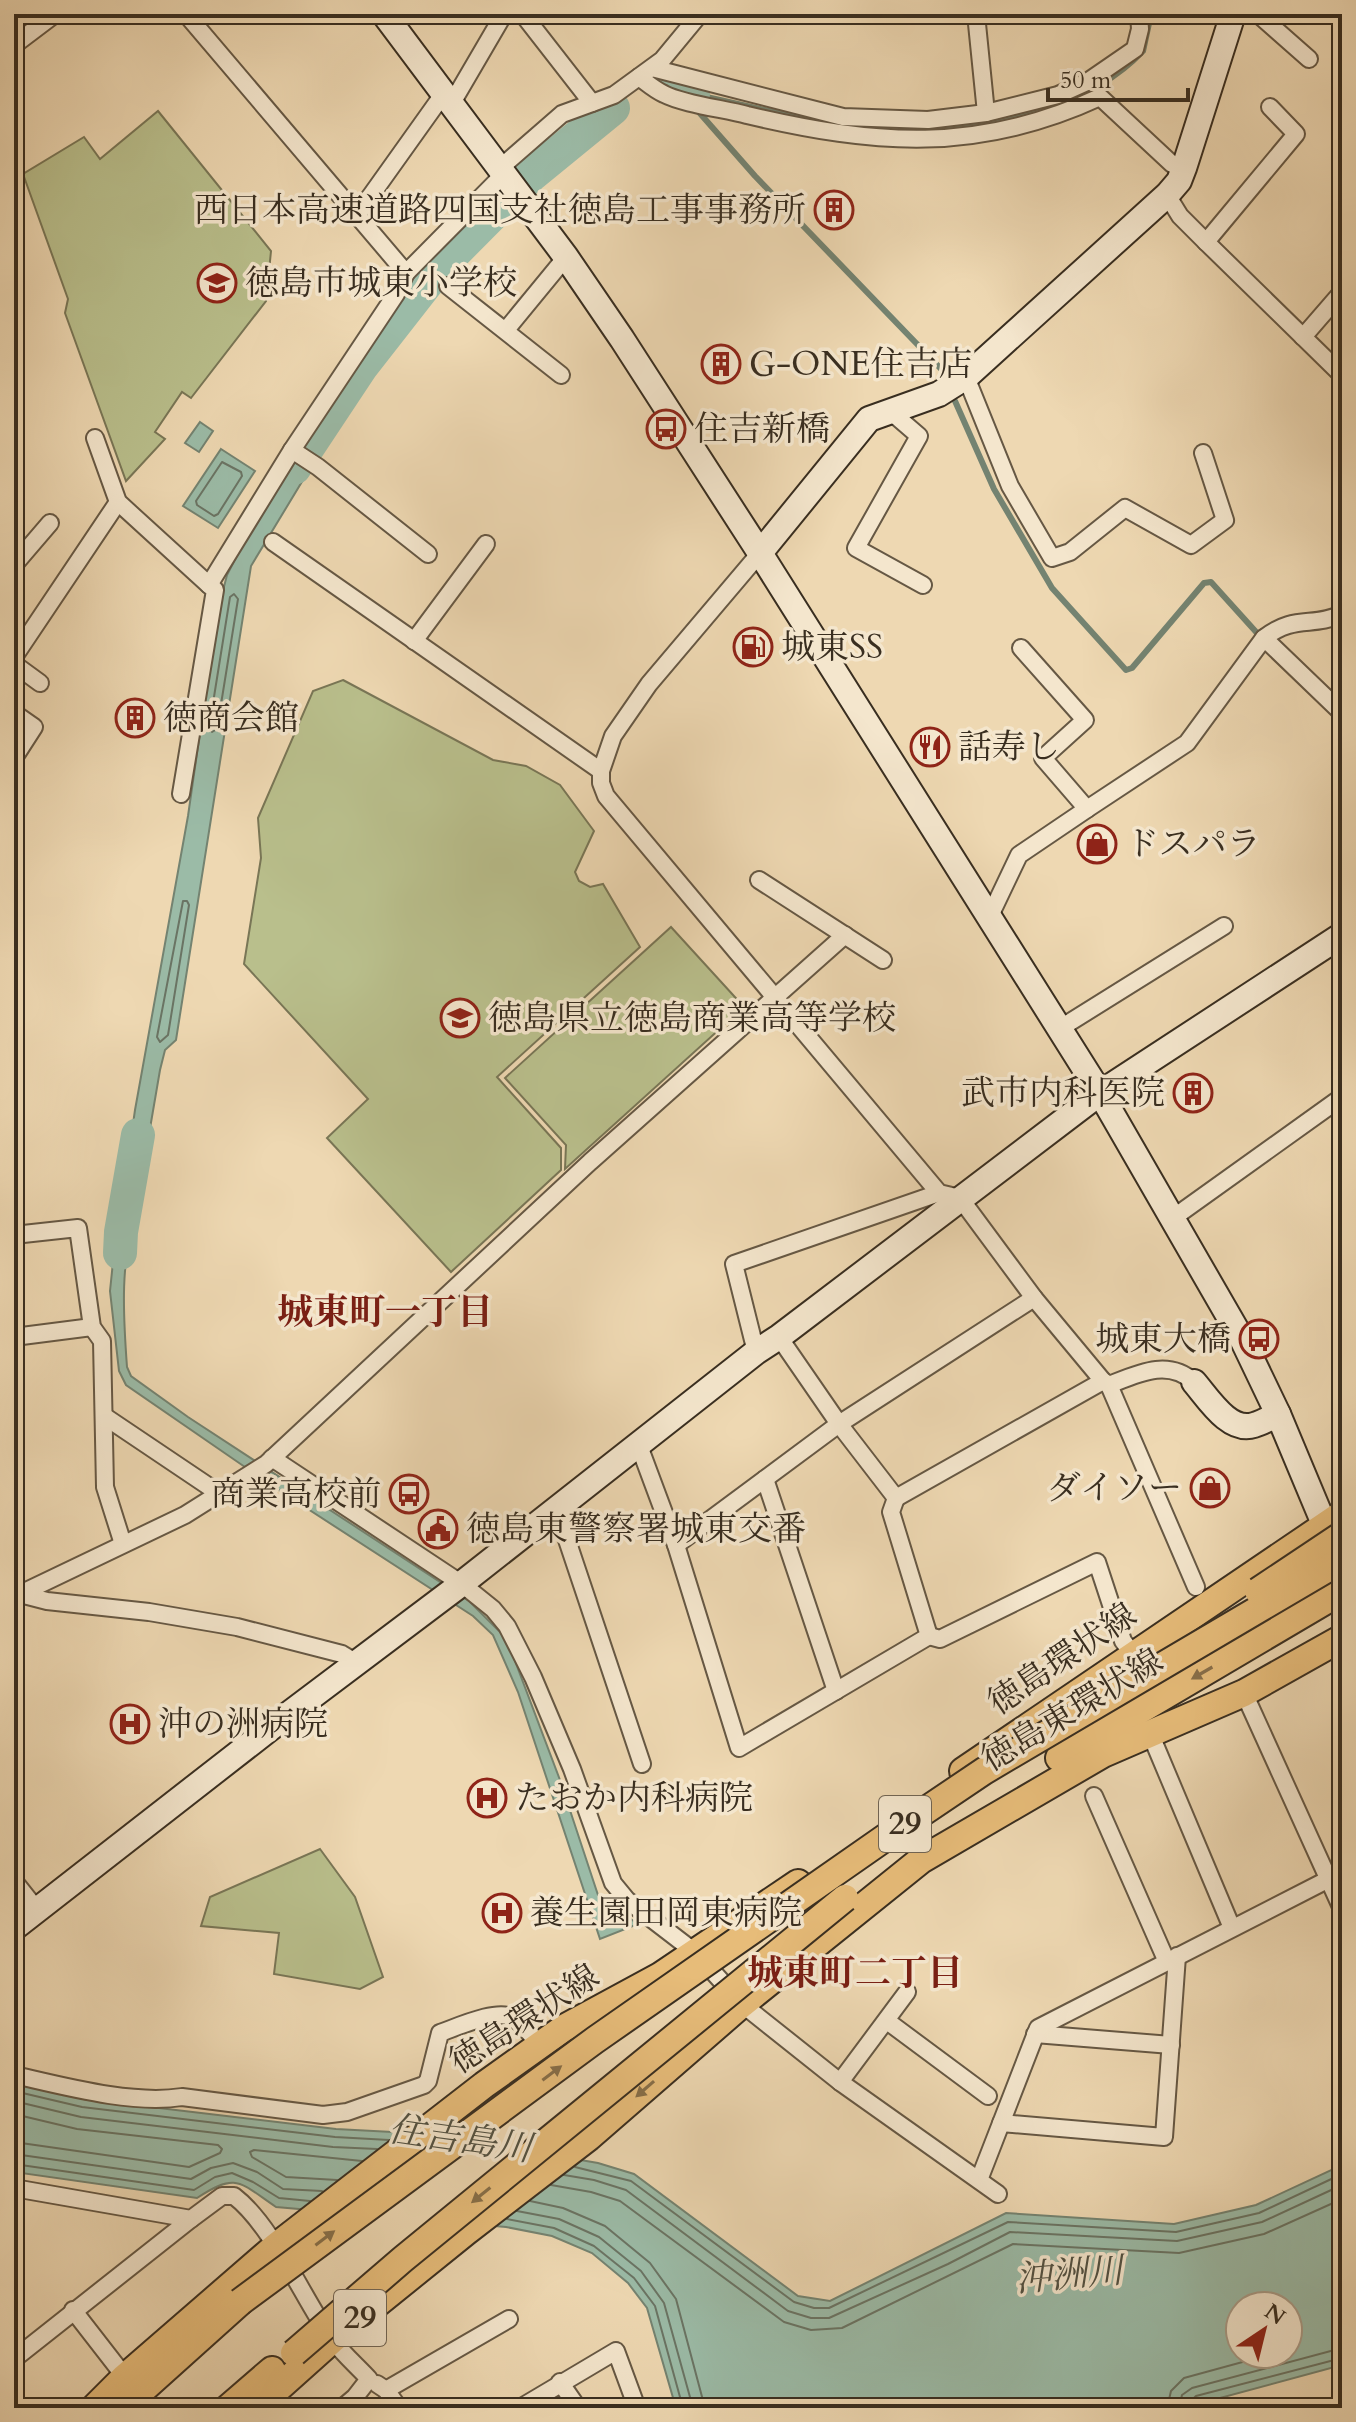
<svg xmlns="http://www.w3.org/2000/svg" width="1356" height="2422" font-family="Cardo,'Noto Serif JP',serif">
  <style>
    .green { fill: #b9bf8c; stroke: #797656; stroke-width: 2 }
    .water { fill: #9bbba7; stroke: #748371; stroke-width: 2; fill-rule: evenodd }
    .pier { fill: #eed8b2 }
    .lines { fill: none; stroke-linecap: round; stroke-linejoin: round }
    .shore { stroke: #6a7464; stroke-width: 2 }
    .stream { stroke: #748371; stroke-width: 6 }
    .river { stroke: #9bbba7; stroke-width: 34 }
    .street-casing { stroke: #665844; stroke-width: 20 }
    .secondary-casing { stroke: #392e20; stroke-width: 28 }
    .primary-casing { stroke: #392e20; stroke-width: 30 }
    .street { stroke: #f4e6cd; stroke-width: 16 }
    .secondary { stroke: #f4e6cd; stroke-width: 24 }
    .primary { stroke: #e7bc79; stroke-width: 26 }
    .primary-bridge-casing { stroke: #392e20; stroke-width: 30; stroke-linecap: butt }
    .primary-bridge { stroke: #e7bc79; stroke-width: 26 }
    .oneway { fill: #876e48 }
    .labels { text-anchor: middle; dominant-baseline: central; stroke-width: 7; stroke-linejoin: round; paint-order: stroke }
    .shield { fill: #f4e6cd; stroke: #716554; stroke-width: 2 }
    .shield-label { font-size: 32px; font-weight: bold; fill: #392e20 }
    .poi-label { font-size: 34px; fill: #392e20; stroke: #f4e6cd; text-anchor: start }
    .street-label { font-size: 34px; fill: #392e20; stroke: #f4e6cd }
    .neighbourhood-label { font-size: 36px; font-weight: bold; fill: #7a1f14; stroke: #f4e6cd }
    .water-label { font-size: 36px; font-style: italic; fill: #525142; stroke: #f4e6cd }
  </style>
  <rect width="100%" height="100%" fill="#eed8b2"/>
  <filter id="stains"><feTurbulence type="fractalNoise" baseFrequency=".0025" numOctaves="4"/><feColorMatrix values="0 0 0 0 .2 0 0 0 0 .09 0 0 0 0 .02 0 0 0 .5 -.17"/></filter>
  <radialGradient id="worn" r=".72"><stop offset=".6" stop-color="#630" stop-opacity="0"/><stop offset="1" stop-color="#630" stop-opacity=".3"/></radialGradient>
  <g class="green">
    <path d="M158 111 271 251 266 301 191 398 182 392 155 432 165 439 126 481 65 313 68 299 23 174 84 137 100 159Z"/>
    <path d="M343 680 493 760 526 766 560 785 594 831 575 872 579 881 590 887 603 884 640 947 497 1077 561 1148V1170L451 1272 327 1138 368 1099 244 964 261 858 258 818 313 691Z"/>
    <path d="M671 927 744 1007 565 1169 566 1145 505 1078Z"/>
    <path d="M320 1849 355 1897 383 1977 360 1989 274 1974 279 1933 201 1926 210 1897Z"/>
  </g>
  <g class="water">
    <path d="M200 422 213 431 199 452 185 443Z"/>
    <path d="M315 428 329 437 251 566 176 1040 165 1050 160 1070 141 1181 125 1180 135 1110 188 816 217 614 227 575 245 540Z"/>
    <path d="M221 449 255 471 218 528 183 506Z"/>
    <path d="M119 1204 137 1208C120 1260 123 1313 127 1367L131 1376 188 1417 469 1601 503 1635 512 1653 560 1780 598 1895H603L610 1905 638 1924 600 1939 518 1692 493 1635 473 1616 274 1487 126 1385 119 1371 110 1291Z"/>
    <path d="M14 2083 83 2099 336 2129 430 2134 598 2163 634 2174 798 2296 830 2301 1006 2213 1174 2224 1256 2205 1342 2165V2365L1183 2408H676L647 2308 628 2283 592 2253 552 2236 506 2227 276 2207C239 2182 237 2172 197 2198L14 2172ZM1240 2306H1288V2354H1240Z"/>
  </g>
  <path class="pier" d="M445 2133 529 2147 434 2224 353 2216Z"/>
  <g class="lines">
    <g class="shore">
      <path d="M222 462 241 472 242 476 218 514 214 516 197 505 196 501Z"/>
      <path d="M234 594 238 599 217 729 212 732 209 728 230 597Z"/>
      <path d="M183 901H187L189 905 168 1035 160 1042 157 1037Z"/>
      <path d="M14 2091 82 2107 335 2137 389 2140"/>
      <path d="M14 2101 81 2117 333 2147 377 2149"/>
      <path d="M14 2114 77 2129 218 2145 222 2149 220 2153 189 2167 14 2142"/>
      <path d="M14 2154 191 2179 211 2168 233 2163 257 2172 283 2189 322 2191"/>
      <path d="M14 2164 194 2190 215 2177 232 2173 253 2182 279 2198 310 2201"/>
      <path d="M575 2167 631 2181 794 2302 814 2308H829L1008 2222 1176 2232 1259 2213 1342 2174"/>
      <path d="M564 2175 594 2180 626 2190 788 2311 811 2318H829L948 2264 1010 2232 1177 2241 1262 2222 1342 2185"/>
      <path d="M337 2180 286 2177 252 2157 250 2152 254 2150 362 2161"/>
      <path d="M551 2185 591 2192 620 2201 784 2322 811 2330 842 2328 1013 2244 1179 2253 1264 2234 1342 2199"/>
      <path d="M530 2201 563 2208 605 2226 650 2263 676 2299 705 2408"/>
      <path d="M517 2211 559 2219 599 2237 641 2271 664 2303 693 2408"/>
      <path d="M507 2219 554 2228 594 2246 634 2278 655 2306 683 2408"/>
      <path d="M1167 2408 1171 2391 1184 2378 1272 2354"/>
      <path d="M1179 2408 1182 2395 1192 2388 1342 2348"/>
      <path d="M1189 2408 1191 2401 1196 2396 1342 2358"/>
    </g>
    <g class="stream">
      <path d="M694 97 693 94 810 120"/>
      <path d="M697 110 755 176 943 371"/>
      <path d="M932 131C1007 121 1088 109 1143 51L1151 14"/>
      <path d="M955 401 994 489 1052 588 1126 670 1132 668 1204 583 1211 582 1257 633"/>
    </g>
    <g class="river">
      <path d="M675 89 693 94"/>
      <path d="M294 468 361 367 436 271 531 175 613 108"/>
      <path d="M120 1253 121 1232 138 1135"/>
    </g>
    <g class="street-casing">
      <g id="street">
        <path d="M186 14 406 273 504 174"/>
        <path d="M976 14 986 113 1058 95 1087 82 1135 49 1140 29 1139 14"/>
        <path d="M1258 14 1309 59"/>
        <path d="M525 17 592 103"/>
        <path d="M14 45 55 14"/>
        <path d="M652 68 843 117 928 120 986 113"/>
        <path d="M639 77C647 83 655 90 664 94 683 104 725 109 747 115 875 145 977 154 1100 97L1172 164 1184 168"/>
        <path d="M452 103 504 14"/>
        <path d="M500 168 562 114 614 95 662 60 700 14"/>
        <path d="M1167 195 1180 216 1206 242 1342 375"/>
        <path d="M357 215 444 93"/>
        <path d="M1206 242 1296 134 1270 107"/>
        <path d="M448 286 561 375"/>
        <path d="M506 330 566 257"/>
        <path d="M1303 337 1342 292"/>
        <path d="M966 377 1010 486 1052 558 1070 552 1125 508 1191 545 1225 520 1203 453"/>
        <path d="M890 411 919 436 856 548 923 585"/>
        <path d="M95 438 118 502 209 585 292 450 396 294 406 273"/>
        <path d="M292 450 318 467 428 554"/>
        <path d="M273 542 601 771"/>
        <path d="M760 553 649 684 613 736 601 771V783L606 796 939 1193 960 1198 1034 1298 1103 1381 1109 1385C1137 1374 1168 1358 1194 1382"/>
        <path d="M14 565 50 523"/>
        <path d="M1264 638 1342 713"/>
        <path d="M414 641 486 544"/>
        <path d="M14 657 118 502"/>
        <path d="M14 664 40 683"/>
        <path d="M14 713 34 727 14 758"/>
        <path d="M181 794 215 590 209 585"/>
        <path d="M1087 809 1187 743 1264 638C1295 614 1312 628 1342 614"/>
        <path d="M759 880 883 960"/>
        <path d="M989 918 1019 855 1087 809 1043 758 1085 720 1021 648"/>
        <path d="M1059 1029 1224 926"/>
        <path d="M1173 1218 1342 1097"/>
        <path d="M14 1235 78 1228 92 1327 102 1341 105 1487 123 1544"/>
        <path d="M14 1337 92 1327"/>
        <path d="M756 1352 734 1264 939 1193"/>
        <path d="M1109 1385 1196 1587"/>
        <path d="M104 1416 220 1494"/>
        <path d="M638 1443 676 1545 739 1748 929 1636 891 1512 896 1498 839 1424 779 1337"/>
        <path d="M272 1458 462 1584 493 1609 507 1626 533 1677 572 1769 613 1883 627 1900 696 1953 742 2004 840 2082 998 2194"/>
        <path d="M765 1479 836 1691"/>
        <path d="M896 1498 1103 1381"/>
        <path d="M556 1507 642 1764"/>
        <path d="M676 1545 839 1424 1034 1298"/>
        <path d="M16 1593 47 1601 149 1612 237 1627 342 1654 357 1663"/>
        <path d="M20 1594 185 1515 266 1464 590 1162 845 935"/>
        <path d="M929 1636 940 1639 1097 1562 1123 1641 1133 1654"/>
        <path d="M1244 1693 1342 1909"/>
        <path d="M1150 1733 1232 1928"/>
        <path d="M1094 1796 1167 1962"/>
        <path d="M14 1881 37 1910"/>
        <path d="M887 2021 988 2096"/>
        <path d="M1035 2034 1171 2045"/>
        <path d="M14 2075C63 2086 132 2105 182 2097L323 2115 347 2112 424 2085 428 2081 440 2033C457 2027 498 2008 513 2018 523 2024 532 2036 540 2045"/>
        <path d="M840 2082 907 1992"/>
        <path d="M1001 2123 1164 2137 1177 1956"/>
        <path d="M979 2180 1038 2028 1329 1879"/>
        <path d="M14 2188 191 2219 222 2196H234C272 2225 303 2298 331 2338 342 2353 357 2366 369 2379L355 2397 342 2408"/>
        <path d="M73 2310 125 2377"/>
        <path d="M14 2359 191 2219"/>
        <path d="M560 2382 578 2408"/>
        <path d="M377 2384 386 2390 399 2408"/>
        <path d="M386 2390 509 2319"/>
        <path d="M520 2408 616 2351 637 2408"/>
      </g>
    </g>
    <g class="secondary-casing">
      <g id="secondary">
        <path d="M384 14 566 257 622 339 760 553 1100 1093 1243 1341 1278 1414 1332 1543"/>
        <path d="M760 553 869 419 939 394 966 377 1167 195 1179 181 1184 168 1233 14"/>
        <path d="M1194 1382C1208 1398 1229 1433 1254 1425 1262 1423 1270 1418 1278 1414"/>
        <path d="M14 1928 286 1716 456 1588 756 1352 779 1337 1100 1093 1342 935"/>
      </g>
    </g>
    <g class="primary-casing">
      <g id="primary">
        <path d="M1059 1758 1342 1591"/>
        <path d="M963 1771 1342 1514"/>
        <path d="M94 2408 125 2377 275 2247 484 2085 564 2028 660 1976 798 1883"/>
        <path d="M122 2408 240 2302"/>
        <path d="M228 2408 272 2370"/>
        <path d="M256 2408 332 2340 467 2231 589 2137 742 2004 921 1860 1103 1754 1244 1693 1342 1638"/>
      </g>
    </g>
    <use href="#street" class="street"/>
    <use href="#secondary" class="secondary"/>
    <use href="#primary" class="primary"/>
    <g class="primary-bridge-casing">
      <g id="primary-bridge">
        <path d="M1258 1591 1342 1535"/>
        <path d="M240 2302 595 2040 889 1835 984 1771 1342 1560"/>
        <path d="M294 2353 403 2259 845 1898"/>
      </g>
    </g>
    <use href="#primary-bridge" class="primary-bridge"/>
  </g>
  <defs><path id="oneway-solid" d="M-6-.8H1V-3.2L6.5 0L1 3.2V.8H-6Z" transform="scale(2)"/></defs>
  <g class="oneway">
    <use href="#oneway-solid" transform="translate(1202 1673) rotate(150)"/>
    <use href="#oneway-solid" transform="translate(552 2073) rotate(-37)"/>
    <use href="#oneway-solid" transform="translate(645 2089) rotate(139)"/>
    <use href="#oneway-solid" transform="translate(481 2195) rotate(141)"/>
    <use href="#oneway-solid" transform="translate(325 2238) rotate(-37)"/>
  </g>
  <defs>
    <g id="building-ring" transform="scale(2)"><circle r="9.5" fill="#f4e6cd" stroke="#8f2418" stroke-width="1.5"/><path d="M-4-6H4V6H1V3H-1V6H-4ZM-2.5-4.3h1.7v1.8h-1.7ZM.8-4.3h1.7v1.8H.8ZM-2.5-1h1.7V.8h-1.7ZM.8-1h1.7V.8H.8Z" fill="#8f2418"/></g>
    <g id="school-ring" transform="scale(2)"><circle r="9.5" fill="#f4e6cd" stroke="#8f2418" stroke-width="1.5"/><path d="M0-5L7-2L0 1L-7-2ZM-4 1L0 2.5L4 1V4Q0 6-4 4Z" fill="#8f2418"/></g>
    <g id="bus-ring" transform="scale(2)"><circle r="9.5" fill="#f4e6cd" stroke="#8f2418" stroke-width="1.5"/><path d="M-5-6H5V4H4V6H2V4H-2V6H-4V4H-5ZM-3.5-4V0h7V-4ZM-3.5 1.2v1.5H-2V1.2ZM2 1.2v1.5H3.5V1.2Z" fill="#8f2418"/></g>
    <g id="fuel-ring" transform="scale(2)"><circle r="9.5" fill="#f4e6cd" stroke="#8f2418" stroke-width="1.5"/><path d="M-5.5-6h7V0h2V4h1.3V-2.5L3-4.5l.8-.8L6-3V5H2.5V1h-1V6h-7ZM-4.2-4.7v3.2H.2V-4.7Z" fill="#8f2418"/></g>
    <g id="restaurant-ring" transform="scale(2)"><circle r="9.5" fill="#f4e6cd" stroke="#8f2418" stroke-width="1.5"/><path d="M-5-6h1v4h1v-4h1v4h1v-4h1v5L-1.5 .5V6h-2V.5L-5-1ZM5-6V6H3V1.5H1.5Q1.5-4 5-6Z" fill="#8f2418"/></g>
    <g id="shop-ring" transform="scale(2)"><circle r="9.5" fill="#f4e6cd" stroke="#8f2418" stroke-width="1.5"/><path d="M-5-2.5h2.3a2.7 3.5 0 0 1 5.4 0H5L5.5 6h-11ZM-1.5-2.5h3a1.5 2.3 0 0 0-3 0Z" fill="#8f2418"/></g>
    <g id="civic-ring" transform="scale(2)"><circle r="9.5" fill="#f4e6cd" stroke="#8f2418" stroke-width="1.5"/><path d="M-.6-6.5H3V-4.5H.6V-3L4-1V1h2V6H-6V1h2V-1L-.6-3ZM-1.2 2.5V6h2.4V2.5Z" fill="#8f2418"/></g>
    <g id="hospital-ring" transform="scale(2)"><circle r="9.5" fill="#f4e6cd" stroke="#8f2418" stroke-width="1.5"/><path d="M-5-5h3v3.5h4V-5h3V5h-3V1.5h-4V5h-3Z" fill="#8f2418"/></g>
  </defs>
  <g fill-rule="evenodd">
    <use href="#building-ring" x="834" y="210"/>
    <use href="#school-ring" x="217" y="283"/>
    <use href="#building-ring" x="721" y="364"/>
    <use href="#bus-ring" x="666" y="429"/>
    <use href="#fuel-ring" x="753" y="647"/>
    <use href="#building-ring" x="135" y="718"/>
    <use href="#restaurant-ring" x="930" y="747"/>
    <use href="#shop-ring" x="1097" y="844"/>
    <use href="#school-ring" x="460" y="1018"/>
    <use href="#building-ring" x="1193" y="1093"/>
    <use href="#bus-ring" x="1259" y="1339"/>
    <use href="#shop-ring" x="1210" y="1488"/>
    <use href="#bus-ring" x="409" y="1494"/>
    <use href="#civic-ring" x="438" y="1529"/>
    <use href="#hospital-ring" x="130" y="1724"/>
    <use href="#hospital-ring" x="487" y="1798"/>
    <use href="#hospital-ring" x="502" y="1913"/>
  </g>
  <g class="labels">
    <g class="shield">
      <rect x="879" y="1796" width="52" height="56" rx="6"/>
      <rect x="334" y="2290" width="52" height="56" rx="6"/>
    </g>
    <g class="shield-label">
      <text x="905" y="1824">29</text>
      <text x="360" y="2318">29</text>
    </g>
    <g class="poi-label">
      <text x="806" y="210" text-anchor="end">西日本高速道路四国支社徳島工事事務所</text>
      <text x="245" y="283">徳島市城東小学校</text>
      <text x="749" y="364">G-ONE住吉店</text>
      <text x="694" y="429">住吉新橋</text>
      <text x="781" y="647">城東SS</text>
      <text x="163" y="718">徳商会館</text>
      <text x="958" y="747">話寿し</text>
      <text x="1125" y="844">ドスパラ</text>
      <text x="488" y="1018">徳島県立徳島商業高等学校</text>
      <text x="1165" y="1093" text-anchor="end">武市内科医院</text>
      <text x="1231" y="1339" text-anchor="end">城東大橋</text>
      <text x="1182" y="1488" text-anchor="end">ダイソー</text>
      <text x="381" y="1494" text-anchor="end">商業高校前</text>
      <text x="466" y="1529">徳島東警察署城東交番</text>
      <text x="158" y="1724">沖の洲病院</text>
      <text x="515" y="1798">たおか内科病院</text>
      <text x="530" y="1913">養生園田岡東病院</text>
    </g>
    <g class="street-label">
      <text transform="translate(1062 1659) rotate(-34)">徳島環状線</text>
      <text transform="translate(1072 1710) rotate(-31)">徳島東環状線</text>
      <text transform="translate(524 2019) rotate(-33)">徳島環状線</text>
    </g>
    <g class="neighbourhood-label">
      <text x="385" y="1312">城東町一丁目</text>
      <text x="855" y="1973">城東町二丁目</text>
    </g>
    <g class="water-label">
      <text transform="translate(460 2139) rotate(8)">住吉島川</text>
      <text transform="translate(1069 2275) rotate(-5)">沖洲川</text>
    </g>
  </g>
  <rect width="1356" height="2422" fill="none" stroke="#eed8b2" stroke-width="48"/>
  <rect x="16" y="16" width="1324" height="2390" fill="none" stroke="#392e20" stroke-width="4"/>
  <rect x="24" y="24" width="1308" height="2374" fill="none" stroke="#392e20" stroke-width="2"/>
  <g transform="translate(1264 2330) rotate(35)"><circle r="38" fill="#f4e6cd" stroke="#a99c88" stroke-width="2"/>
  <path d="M0-6L14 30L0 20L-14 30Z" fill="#8f2418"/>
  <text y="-12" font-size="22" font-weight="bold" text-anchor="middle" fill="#392e20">N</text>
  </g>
  <path d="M1048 88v12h140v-12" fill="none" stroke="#392e20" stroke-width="4"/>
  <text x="1060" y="88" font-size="24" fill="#392e20" stroke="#f4e6cd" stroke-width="6" paint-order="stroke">50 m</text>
  <rect width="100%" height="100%" filter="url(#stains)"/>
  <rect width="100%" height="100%" fill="url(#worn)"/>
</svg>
